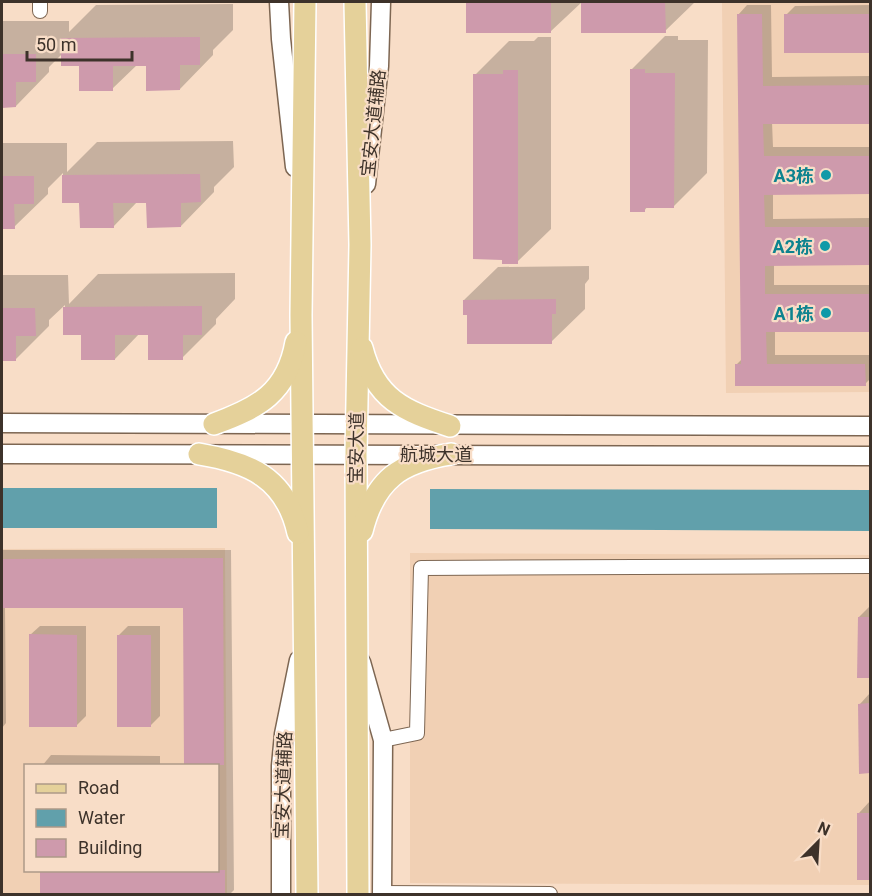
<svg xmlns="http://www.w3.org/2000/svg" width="872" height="896" font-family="Roboto,'Noto Sans SC',sans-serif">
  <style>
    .built { fill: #f1d0b4; fill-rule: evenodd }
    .water { fill: #61a0ab }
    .shadow { fill: #0003 }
    .building { fill: #ce9aac }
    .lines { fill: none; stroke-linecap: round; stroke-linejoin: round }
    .street-casing { stroke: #7d6652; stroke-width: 16 }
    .secondary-casing { stroke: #7d6652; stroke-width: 21 }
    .primary-casing { stroke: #fff; stroke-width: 24 }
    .street { stroke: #fff; stroke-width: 14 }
    .secondary { stroke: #fff; stroke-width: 18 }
    .primary { stroke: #e5d19a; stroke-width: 21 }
    .culture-dot { fill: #0f9aa8; stroke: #f8ddc7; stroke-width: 2 }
    .labels { text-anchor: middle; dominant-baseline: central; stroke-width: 4.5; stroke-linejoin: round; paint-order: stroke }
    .street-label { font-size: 18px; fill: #3d322a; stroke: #f8ddc7 }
    .culture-label { font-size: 18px; font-weight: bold; fill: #0d838f; stroke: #f8ddc7; text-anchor: end }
  </style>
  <rect width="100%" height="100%" fill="#f8ddc7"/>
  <g class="built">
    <path d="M722 2H870V392L726 393Z"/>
    <path d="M225 548 227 894H2V549ZM26 766H218V870H26Z"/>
    <path d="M410 553 870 555V885L410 883Z"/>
  </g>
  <g class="water">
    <rect x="2" y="488" width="215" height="40"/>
    <path d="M430 489 870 490V531L430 529Z"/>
  </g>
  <g class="shadow">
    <path d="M463 2H695L665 31 582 2 550 32Z"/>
    <path d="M233 4V30L213 50V55L180 89 147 64H138L112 89 62 54 49 67V72L16 106H2V21H69V32L96 5Z"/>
    <path d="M747 5H771L772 77 870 76V122H772L773 147H870V193H773V219L870 218V264H774V285H870V330L775 331V355H870V379L865 384 736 365 742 359 738 15Z"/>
    <path d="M870 5V51H786V15L795 6Z"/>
    <path d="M665 36H678V40H708L707 173 674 206H648L644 211 632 69Z"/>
    <path d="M538 37H551V229L517 262 475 75 509 41H534Z"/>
    <path d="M233 141 234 167 214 187V192L181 226 148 201H138L113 227 81 202H63V173L48 188V194L14 227H2V143H67V172L97 142Z"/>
    <path d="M589 266V279L585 284V309L551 342 469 313 464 300 498 267Z"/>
    <path d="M235 273V299L216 319V324L182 358 149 333H140L115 359 82 334H65V305L49 320V326L16 359 2 360V275H68L69 304 98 274Z"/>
    <path d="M2 550H231L234 890 230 894H42V870H218V766H185L184 606 5 607 6 723 2 728Z"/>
    <path d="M870 606V677H859V617Z"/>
    <path d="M40 626H86V716L77 725 30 635Z"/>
    <path d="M128 626H160V716L150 726 119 635Z"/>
    <path d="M870 693V772H860V704Z"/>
    <path d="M51 755 160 756V766H42Z"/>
    <path d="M870 801V878H859V813Z"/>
  </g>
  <g class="building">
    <rect x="466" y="2" width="85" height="31"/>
    <path d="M581 2H665L666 33H581Z"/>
    <path d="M737 14H762L763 86 870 85V124H763L764 156H870V194L764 195 765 227H870V265L765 266V294H870V332H766L767 364H865L866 386H735V364H741Z"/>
    <rect x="784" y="14" width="86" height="39"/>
    <path d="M200 37V65H180V90L146 91V66H113V91H79V66H61V38Z"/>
    <path d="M2 54H36V82H16V107L2 108Z"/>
    <path d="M630 69H645V73H675L674 208H645V212H630Z"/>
    <path d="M503 70H518V264H502V260L473 259V74H503Z"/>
    <path d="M200 174 201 202 181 203V227L147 228 146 203H113L114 228H80L79 203H62V175Z"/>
    <path d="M2 176H34V204H14L15 229H2Z"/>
    <path d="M556 299V314H552V344H467V315H463V300Z"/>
    <path d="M202 306V335H183V360H148V335H115V360H81V335H63V307Z"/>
    <path d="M2 308H35L36 336H16V361H2Z"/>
    <path d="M223 558 224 765H184L183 608H2V559Z"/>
    <path d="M858 617H870V678H857Z"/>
    <path d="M29 634 77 635V727H29Z"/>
    <rect x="117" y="635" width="34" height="92"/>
    <path d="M870 703V773L859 774 858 704Z"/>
    <rect x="857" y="813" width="13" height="67"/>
    <rect x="40" y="870" width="185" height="24"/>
  </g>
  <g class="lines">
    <g class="street-casing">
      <g id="street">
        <path d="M40 2V11"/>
        <path d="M383 740 417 733 421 568 870 566"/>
        <path d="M382 893 550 894"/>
      </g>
    </g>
    <g class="secondary-casing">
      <g id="secondary">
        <path d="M279 2 281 39 295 167"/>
        <path d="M366 184 379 66 381 2"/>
        <path d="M2 423 870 426"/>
        <path d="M2 454 870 456"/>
        <path d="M361 662 383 740 382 894"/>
        <path d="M281 894V766L284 734 299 660"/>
      </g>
    </g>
    <g class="primary-casing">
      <g id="primary">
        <path d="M305 2 301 315 307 894"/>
        <path d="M355 2 360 245 356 453 358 894"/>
        <path d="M362 348C375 399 404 411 450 426"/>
        <path d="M214 424C258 408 287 393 296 342"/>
        <path d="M199 454C249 462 286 478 298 533"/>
        <path d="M362 531C375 479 401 462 451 454"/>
      </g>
    </g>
    <use href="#street" class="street"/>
    <use href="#secondary" class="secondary"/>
    <use href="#primary" class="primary"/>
  </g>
  <g class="culture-dot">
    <circle cx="826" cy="175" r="6"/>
    <circle cx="825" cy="246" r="6"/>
    <circle cx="826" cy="313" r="6"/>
  </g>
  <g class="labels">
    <g class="street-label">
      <text transform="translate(373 123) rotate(-84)">宝安大道辅路</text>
      <text transform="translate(356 448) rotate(-89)">宝安大道</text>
      <text x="436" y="454">航城大道</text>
      <text transform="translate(283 785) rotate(-88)">宝安大道辅路</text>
    </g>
    <g class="culture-label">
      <text x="814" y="175">A3栋</text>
      <text x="813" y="246">A2栋</text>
      <text x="814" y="313">A1栋</text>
    </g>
  </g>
  <rect width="872" height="896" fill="none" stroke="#3d322a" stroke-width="6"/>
  <rect x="24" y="764" width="195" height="108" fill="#f8ddc7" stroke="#ad9988" stroke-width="1.5"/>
  <rect x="36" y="784" width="30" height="9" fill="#e5d19a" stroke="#ad9988" stroke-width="1.5"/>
  <text x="78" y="794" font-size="18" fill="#3d322a">Road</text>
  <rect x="36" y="809" width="30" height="18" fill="#61a0ab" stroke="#ad9988" stroke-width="1.5"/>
  <text x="78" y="824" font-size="18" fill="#3d322a">Water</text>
  <rect x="36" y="839" width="30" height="18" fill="#ce9aac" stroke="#ad9988" stroke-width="1.5"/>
  <text x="78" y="854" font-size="18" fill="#3d322a">Building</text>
  <g transform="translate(818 842) rotate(24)" stroke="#f8ddc7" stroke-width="4.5" paint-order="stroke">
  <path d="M0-4.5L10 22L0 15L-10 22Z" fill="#3d322a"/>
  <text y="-9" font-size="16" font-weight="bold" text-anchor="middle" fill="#3d322a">N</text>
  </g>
  <path d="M27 51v9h105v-9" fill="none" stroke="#3d322a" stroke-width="3"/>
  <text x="36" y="51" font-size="18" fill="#3d322a" stroke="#f8ddc7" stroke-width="4.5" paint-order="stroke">50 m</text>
</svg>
